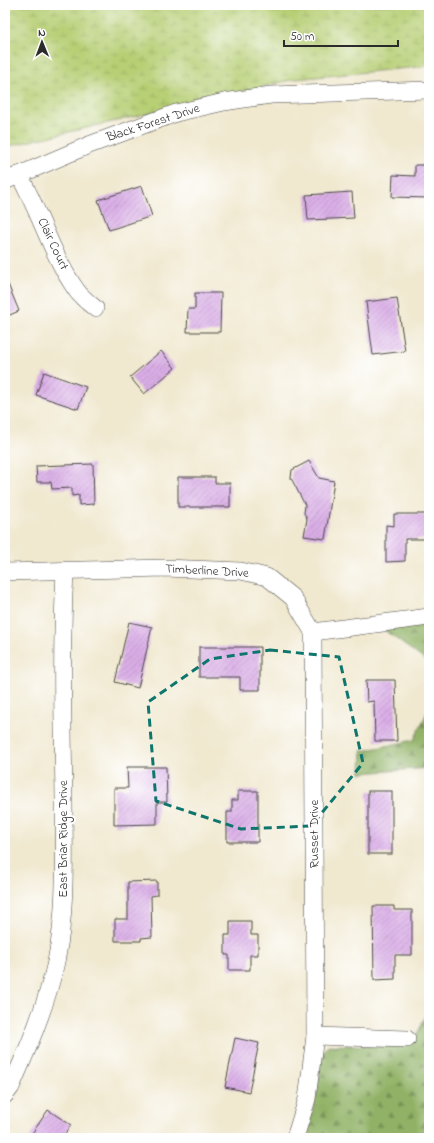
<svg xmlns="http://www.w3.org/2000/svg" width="434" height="1143" font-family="'Indie Flower',sans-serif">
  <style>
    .forest { fill: url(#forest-firs); stroke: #5e6e48 }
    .wetland { fill: url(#wetland-marsh); stroke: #717d50 }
    .building { fill: url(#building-hatch) }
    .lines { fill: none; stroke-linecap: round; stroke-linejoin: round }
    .minor-casing { stroke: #494744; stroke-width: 18 }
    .minor { stroke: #fff; stroke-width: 17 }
    .marked { fill: none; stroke: #0f766e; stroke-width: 3; stroke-dasharray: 8 5; stroke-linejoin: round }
    .labels { text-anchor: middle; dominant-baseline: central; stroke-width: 4; stroke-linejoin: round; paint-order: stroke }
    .street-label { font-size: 13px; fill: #2b2b2b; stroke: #fff }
  </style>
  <defs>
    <pattern id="forest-firs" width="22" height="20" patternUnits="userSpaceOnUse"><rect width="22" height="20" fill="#91b266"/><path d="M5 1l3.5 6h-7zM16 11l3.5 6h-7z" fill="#779154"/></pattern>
    <pattern id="wetland-marsh" width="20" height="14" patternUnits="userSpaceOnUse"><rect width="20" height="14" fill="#b7cf74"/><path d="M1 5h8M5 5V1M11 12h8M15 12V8" fill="none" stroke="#9eb265"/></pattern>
    <pattern id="building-hatch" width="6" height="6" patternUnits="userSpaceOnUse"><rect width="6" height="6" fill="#daaee7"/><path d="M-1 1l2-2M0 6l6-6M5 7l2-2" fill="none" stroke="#b18ebb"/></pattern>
  </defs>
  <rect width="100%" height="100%" fill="#fff"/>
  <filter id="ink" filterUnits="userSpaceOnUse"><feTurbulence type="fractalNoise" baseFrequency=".025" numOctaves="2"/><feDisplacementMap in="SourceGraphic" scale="8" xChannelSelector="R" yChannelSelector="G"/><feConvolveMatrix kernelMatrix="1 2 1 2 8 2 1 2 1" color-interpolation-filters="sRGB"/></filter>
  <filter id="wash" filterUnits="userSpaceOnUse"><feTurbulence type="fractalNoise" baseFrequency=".012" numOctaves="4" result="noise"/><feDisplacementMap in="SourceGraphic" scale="16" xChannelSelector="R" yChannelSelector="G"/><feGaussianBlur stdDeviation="0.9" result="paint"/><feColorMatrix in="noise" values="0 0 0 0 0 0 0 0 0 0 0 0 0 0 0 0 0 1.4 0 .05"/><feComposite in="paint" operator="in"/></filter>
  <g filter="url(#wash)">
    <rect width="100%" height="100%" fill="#f0e8cf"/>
    <g class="forest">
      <path d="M429 623V663L384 630Z"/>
      <path d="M429 708V768L361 773 362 751 414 740Z"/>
      <path d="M429 1009V1138H305L317 1094 322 1053 328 1045 395 1046 413 1043Z"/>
    </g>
    <path class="wetland" d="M5 5H429V66L295 79 5 147Z"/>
    <g id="blocks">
      <g class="building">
        <path d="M415 165H429V198L392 197 393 175 415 176Z"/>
        <path d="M142 186 152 216 109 230 98 200Z"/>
        <path d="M352 192 354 218 308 220 306 195Z"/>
        <path d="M5 277 19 311 5 317Z"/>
        <path d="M195 293H221L220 332H187L188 309H195Z"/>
        <path d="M397 298 405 351 373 355 366 302Z"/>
        <path d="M161 351 175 368 144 394 130 377Z"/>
        <path d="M44 372 86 387 78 409 36 395Z"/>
        <path d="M309 461 319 478 334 481 325 539 304 536 307 519 304 513 305 505 291 478 292 470Z"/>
        <path d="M93 464 94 504 79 505V495L72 496V488L52 489 51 482H37L36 466Z"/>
        <path d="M178 477H215V483H230V507H178Z"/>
        <path d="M394 514H429V539H405V561L386 562V525L394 526Z"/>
        <path d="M129 622 152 627 138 688 115 682Z"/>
        <path d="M199 647H260V690H240V677H199Z"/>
        <path d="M366 680H395L397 741H375L374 701 367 702Z"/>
        <path d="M127 767H166L167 802H157V824L114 825V788H128Z"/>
        <path d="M238 791H258V842H227V812H232V800H238Z"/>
        <rect x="368" y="791" width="24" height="63"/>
        <path d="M157 881V895L151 896 152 937 141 938V941H115V919H128V882Z"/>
        <path d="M373 906H394V910H412V955H395V979L374 980Z"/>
        <path d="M230 921H251V935H258V955H250V970H229V955H225V935H230Z"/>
        <path d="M235 1038 259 1043 249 1092 225 1087Z"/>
        <path d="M48 1110 71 1125 62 1138H29Z"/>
      </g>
    </g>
  </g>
  <g filter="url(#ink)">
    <use href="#blocks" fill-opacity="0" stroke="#494744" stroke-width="1"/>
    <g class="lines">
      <g class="minor-casing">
        <g id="minor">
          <path d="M19 175C40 212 52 256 77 291 82 298 89 303 95 308"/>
          <path d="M5 181 89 145 176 113 224 102 271 95 429 90"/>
          <path d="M5 572 165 568 241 571 267 577 293 598 313 632 429 617"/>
          <path d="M315 1036 407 1039"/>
          <path d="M5 1095 11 1087C29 1046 46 1006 56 962 67 909 64 852 64 799 63 723 61 647 65 572"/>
          <path d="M295 1138 307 1099 315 1036 313 632"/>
        </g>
      </g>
      <use href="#minor" class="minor"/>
    </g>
  </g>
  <path class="marked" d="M270 650 339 657 363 763 311 826 241 829 156 801 148 702 210 659Z"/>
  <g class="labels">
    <g class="street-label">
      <text transform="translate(153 123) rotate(-18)">Black Forest Drive</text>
      <text transform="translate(53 244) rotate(65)">Clair Court</text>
      <text transform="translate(207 571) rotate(3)">Timberline Drive</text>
      <text transform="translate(314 834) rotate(-90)">Russet Drive</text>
      <text transform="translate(63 839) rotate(-90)">East Briar Ridge Drive</text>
    </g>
  </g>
  <rect width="434" height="1143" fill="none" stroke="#fff" stroke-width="20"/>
  <g transform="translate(42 42) rotate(359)" stroke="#ffffff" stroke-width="3" paint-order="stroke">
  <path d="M0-3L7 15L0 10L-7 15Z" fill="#2b2b2b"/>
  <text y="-6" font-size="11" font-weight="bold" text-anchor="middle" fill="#2b2b2b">N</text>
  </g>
  <path d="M284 40v6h114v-6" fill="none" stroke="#2b2b2b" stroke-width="2"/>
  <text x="290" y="40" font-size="12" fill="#2b2b2b" stroke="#ffffff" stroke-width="3" paint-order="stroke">50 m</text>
</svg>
